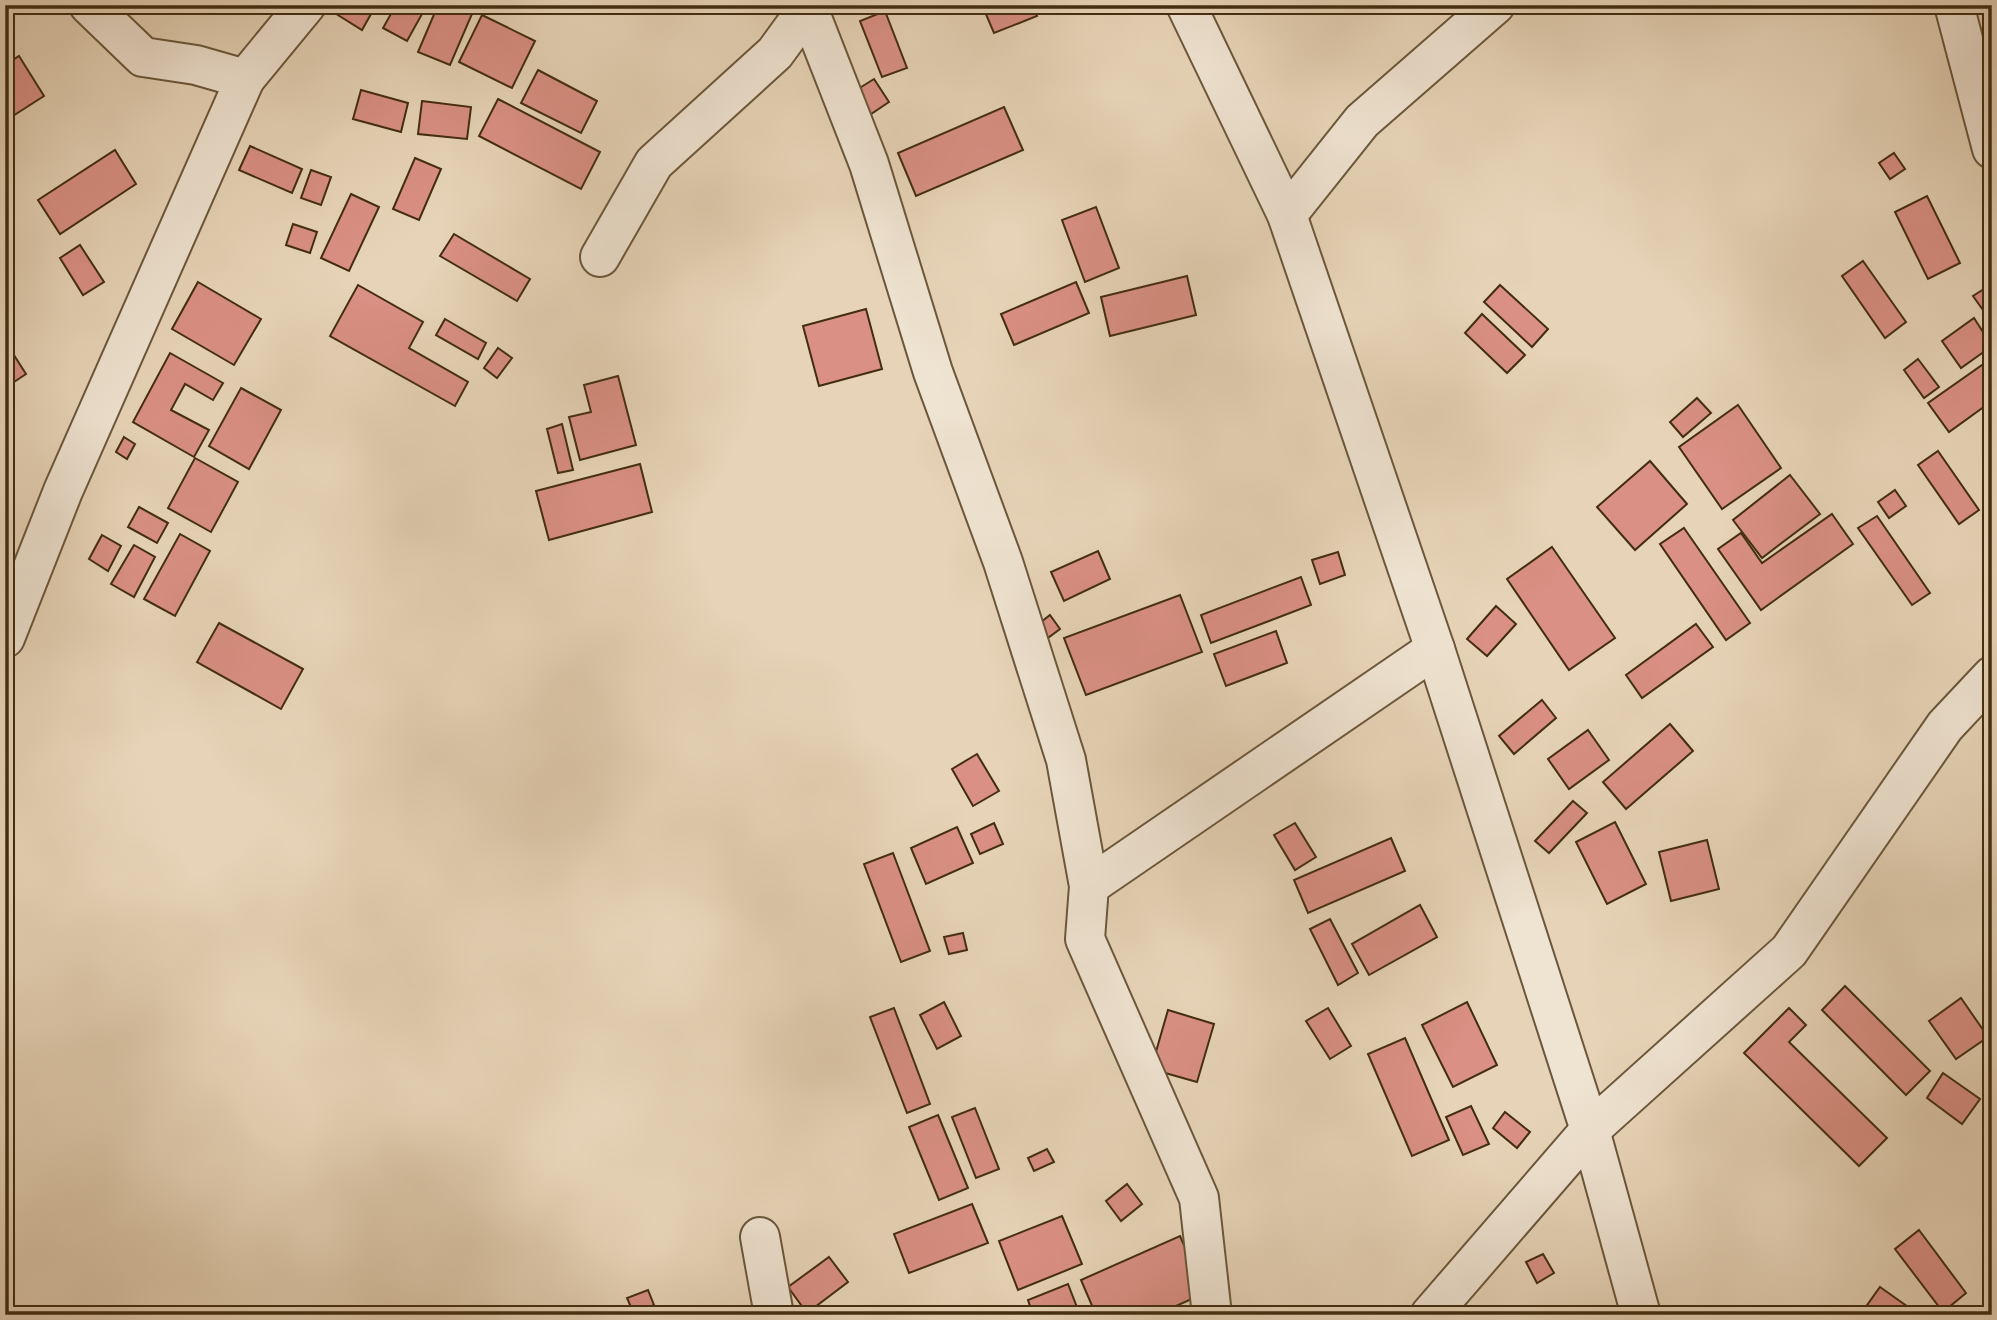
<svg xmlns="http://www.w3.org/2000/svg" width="1997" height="1320" font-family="'EB Garamond',serif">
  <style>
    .building { fill: #da9084; stroke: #422d11; stroke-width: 2 }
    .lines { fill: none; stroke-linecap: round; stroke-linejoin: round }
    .minor-casing { stroke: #6b573b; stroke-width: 42 }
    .minor { stroke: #efe3d1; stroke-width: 38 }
  </style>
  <rect width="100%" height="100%" fill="#e7d4b8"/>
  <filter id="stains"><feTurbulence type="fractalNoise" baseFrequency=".00286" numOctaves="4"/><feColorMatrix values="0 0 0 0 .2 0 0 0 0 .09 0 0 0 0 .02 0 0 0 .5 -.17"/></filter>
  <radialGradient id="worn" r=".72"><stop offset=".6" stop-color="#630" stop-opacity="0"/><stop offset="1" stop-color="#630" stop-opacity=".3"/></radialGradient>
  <g class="building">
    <path d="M337 5H376L362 30 333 12Z"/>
    <path d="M396 5H427L407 41 383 28Z"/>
    <path d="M438 5 475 7 450 65 418 52Z"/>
    <path d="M982 5H1033L1037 16 994 33Z"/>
    <path d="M885 11 907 68 882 77 860 21Z"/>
    <path d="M482 15 535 41 512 88 459 62Z"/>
    <path d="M19 56 44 96 5 121V65Z"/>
    <path d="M538 70 597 101 581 133 521 103Z"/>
    <path d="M874 79 889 102 865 118 850 94Z"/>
    <path d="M361 90 408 103 401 132 353 119Z"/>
    <path d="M498 99 600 152 581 189 479 136Z"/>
    <path d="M422 101 471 107 467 139 418 134Z"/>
    <path d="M1004 107 1023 150 916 196 898 153Z"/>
    <path d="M250 146 302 169 292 193 239 170Z"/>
    <path d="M115 150 136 184 60 234 38 200Z"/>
    <path d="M1894 153 1905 169 1890 179 1879 163Z"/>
    <path d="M415 158 441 169 419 220 393 209Z"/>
    <path d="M311 170 331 177 321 205 301 198Z"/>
    <path d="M351 194 379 207 349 271 321 258Z"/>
    <path d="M1927 196 1960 263 1928 279 1895 212Z"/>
    <path d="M1096 207 1119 268 1085 282 1062 220Z"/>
    <path d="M293 224 317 232 310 253 286 245Z"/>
    <path d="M454 234 530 279 517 301 440 256Z"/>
    <path d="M80 245 104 282 83 295 60 258Z"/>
    <path d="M1863 261 1906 322 1885 338 1842 276Z"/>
    <path d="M1187 276 1196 315 1110 336 1101 297Z"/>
    <path d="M198 282 261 319 234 365 172 329Z"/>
    <path d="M1076 282 1089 313 1014 345 1001 314Z"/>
    <path d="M358 285 423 322 409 348 468 382 455 406 330 336Z"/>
    <path d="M1500 285 1548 329 1532 347 1484 302Z"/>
    <path d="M1987 287 1992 293V315L1988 317 1973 296Z"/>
    <path d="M866 309 882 369 819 386 803 326Z"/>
    <path d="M1482 314 1525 355 1507 373 1465 333Z"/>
    <path d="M1974 318 1992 346 1961 368 1942 341Z"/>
    <path d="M445 319 486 343 478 359 436 335Z"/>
    <path d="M5 341 26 374 5 388Z"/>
    <path d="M498 348 512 358 497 378 484 368Z"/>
    <path d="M170 353 223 383 213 400 185 384 171 410 209 430 194 457 133 422Z"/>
    <path d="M1992 358V401L1949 432 1928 403Z"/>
    <path d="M1918 359 1939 387 1924 398 1904 370Z"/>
    <path d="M618 376 636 445 580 460 569 417 591 412 584 385Z"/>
    <path d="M241 388 281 410 249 469 209 446Z"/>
    <path d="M1697 398 1711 413 1683 437 1670 422Z"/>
    <path d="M1738 405 1781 468 1722 509 1679 447Z"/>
    <path d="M562 424 573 470 558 473 547 429Z"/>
    <path d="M124 437 135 444 127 459 116 452Z"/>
    <path d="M1938 451 1979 510 1959 524 1918 465Z"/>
    <path d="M195 458 238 482 211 532 168 508Z"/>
    <path d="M1650 461 1687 504 1635 550 1597 507Z"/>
    <path d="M640 464 652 512 549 540 536 491Z"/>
    <path d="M1790 475 1820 514 1762 558 1733 520Z"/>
    <path d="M1895 490 1906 506 1889 518 1878 502Z"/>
    <path d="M139 507 168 523 157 543 128 527Z"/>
    <path d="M1832 514 1853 544 1761 610 1718 549 1741 533 1762 563Z"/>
    <path d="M1877 516 1930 593 1912 605 1858 528Z"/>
    <path d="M1684 528 1750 623 1726 640 1660 544Z"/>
    <path d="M180 534 210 551 175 616 144 599Z"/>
    <path d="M102 535 121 546 108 571 89 559Z"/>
    <path d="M134 545 155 557 134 597 111 584Z"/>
    <path d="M1552 547 1615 638 1569 670 1507 579Z"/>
    <path d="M1098 551 1110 579 1064 601 1051 572Z"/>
    <path d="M1338 552 1345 575 1320 584 1312 560Z"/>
    <path d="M1301 577 1311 605 1211 643 1201 615Z"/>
    <path d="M1180 595 1202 652 1086 695 1064 638Z"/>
    <path d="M1496 606 1516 624 1487 656 1467 639Z"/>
    <path d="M1050 615 1060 629 1041 643 1031 630Z"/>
    <path d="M219 623 303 669 281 709 197 662Z"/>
    <path d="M1696 624 1713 647 1642 698 1626 675Z"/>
    <path d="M1276 631 1287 663 1226 686 1214 654Z"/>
    <path d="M1542 700 1556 718 1514 754 1499 736Z"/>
    <path d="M1670 724 1693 751 1626 809 1603 782Z"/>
    <path d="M1588 730 1609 760 1569 789 1548 759Z"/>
    <path d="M977 754 999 791 973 806 952 769Z"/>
    <path d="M1573 801 1587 813 1549 853 1535 841Z"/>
    <path d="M1615 822 1646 884 1607 904 1576 842Z"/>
    <path d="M994 823 1003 844 980 854 971 834Z"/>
    <path d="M1295 823 1316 857 1295 870 1274 835Z"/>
    <path d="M957 827 973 863 926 884 911 848Z"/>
    <path d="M1391 838 1405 871 1308 913 1294 880Z"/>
    <path d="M1707 840 1719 889 1671 901 1659 852Z"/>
    <path d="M893 853 930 951 901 962 864 864Z"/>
    <path d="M1420 905 1437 937 1369 975 1352 944Z"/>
    <path d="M1330 919 1358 973 1338 985 1310 929Z"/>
    <path d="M963 933 967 950 949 954 944 937Z"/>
    <path d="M1845 986 1930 1071 1906 1095 1822 1010Z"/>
    <path d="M1961 998 1988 1037 1956 1059 1929 1021Z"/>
    <path d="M944 1002 961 1036 937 1049 920 1015Z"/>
    <path d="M1467 1002 1497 1065 1453 1087 1422 1025Z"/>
    <path d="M894 1008 930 1104 907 1113 870 1017Z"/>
    <path d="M1328 1008 1351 1046 1330 1059 1306 1021Z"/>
    <path d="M1789 1008 1806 1025 1789 1042 1887 1138 1859 1166 1744 1053Z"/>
    <path d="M1168 1010 1214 1024 1197 1082 1151 1069Z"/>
    <path d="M1405 1038 1449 1140 1412 1156 1368 1054Z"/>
    <path d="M1943 1073 1980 1099 1962 1124 1927 1098Z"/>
    <path d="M1471 1106 1489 1144 1463 1155 1446 1117Z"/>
    <path d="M975 1108 999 1169 976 1178 952 1117Z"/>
    <path d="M1505 1112 1530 1132 1517 1148 1493 1128Z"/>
    <path d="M938 1115 968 1188 939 1200 909 1127Z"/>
    <path d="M1047 1149 1054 1162 1034 1171 1028 1158Z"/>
    <path d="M1127 1184 1142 1204 1121 1221 1106 1201Z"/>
    <path d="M972 1204 988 1243 909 1273 894 1234Z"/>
    <path d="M1062 1216 1082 1264 1018 1290 999 1241Z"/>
    <path d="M1919 1230 1966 1293 1943 1312 1895 1249Z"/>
    <path d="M1180 1236 1205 1293 1156 1315H1096L1081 1280Z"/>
    <path d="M1543 1254 1554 1273 1537 1283 1526 1262Z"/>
    <path d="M829 1257 848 1282 807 1313 788 1287Z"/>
    <path d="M1068 1284 1080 1315H1033L1028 1300Z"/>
    <path d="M1880 1287 1911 1309 1907 1315H1860Z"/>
    <path d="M648 1290 654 1305 634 1314 627 1298Z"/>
  </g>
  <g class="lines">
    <g class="minor-casing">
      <g id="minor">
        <path d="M89 5 143 57 196 65 245 79"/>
        <path d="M1186 5 1287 215 1435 649 1590 1130 1641 1315"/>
        <path d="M1954 5 1992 149"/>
        <path d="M808 8 869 164 933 372 1003 562 1066 760 1089 886 1085 939 1199 1198 1212 1315"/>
        <path d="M1287 215 1362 121 1495 5"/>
        <path d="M600 257 654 163 775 53 810 5"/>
        <path d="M5 638 63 491 245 79 306 5"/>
        <path d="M1089 886 1435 649"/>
        <path d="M760 1237 774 1315"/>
        <path d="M1430 1315 1590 1130 1789 951 1945 726 1992 676"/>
      </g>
    </g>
    <use href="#minor" class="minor"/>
  </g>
  <rect width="1997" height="1320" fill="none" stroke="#e7d4b8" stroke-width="28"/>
  <rect x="7" y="7" width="1983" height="1306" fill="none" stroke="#422d11" stroke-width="3.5"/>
  <rect x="14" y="14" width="1969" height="1292" fill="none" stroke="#422d11" stroke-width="2"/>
  <rect width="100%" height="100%" filter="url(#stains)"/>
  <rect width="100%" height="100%" fill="url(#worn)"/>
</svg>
